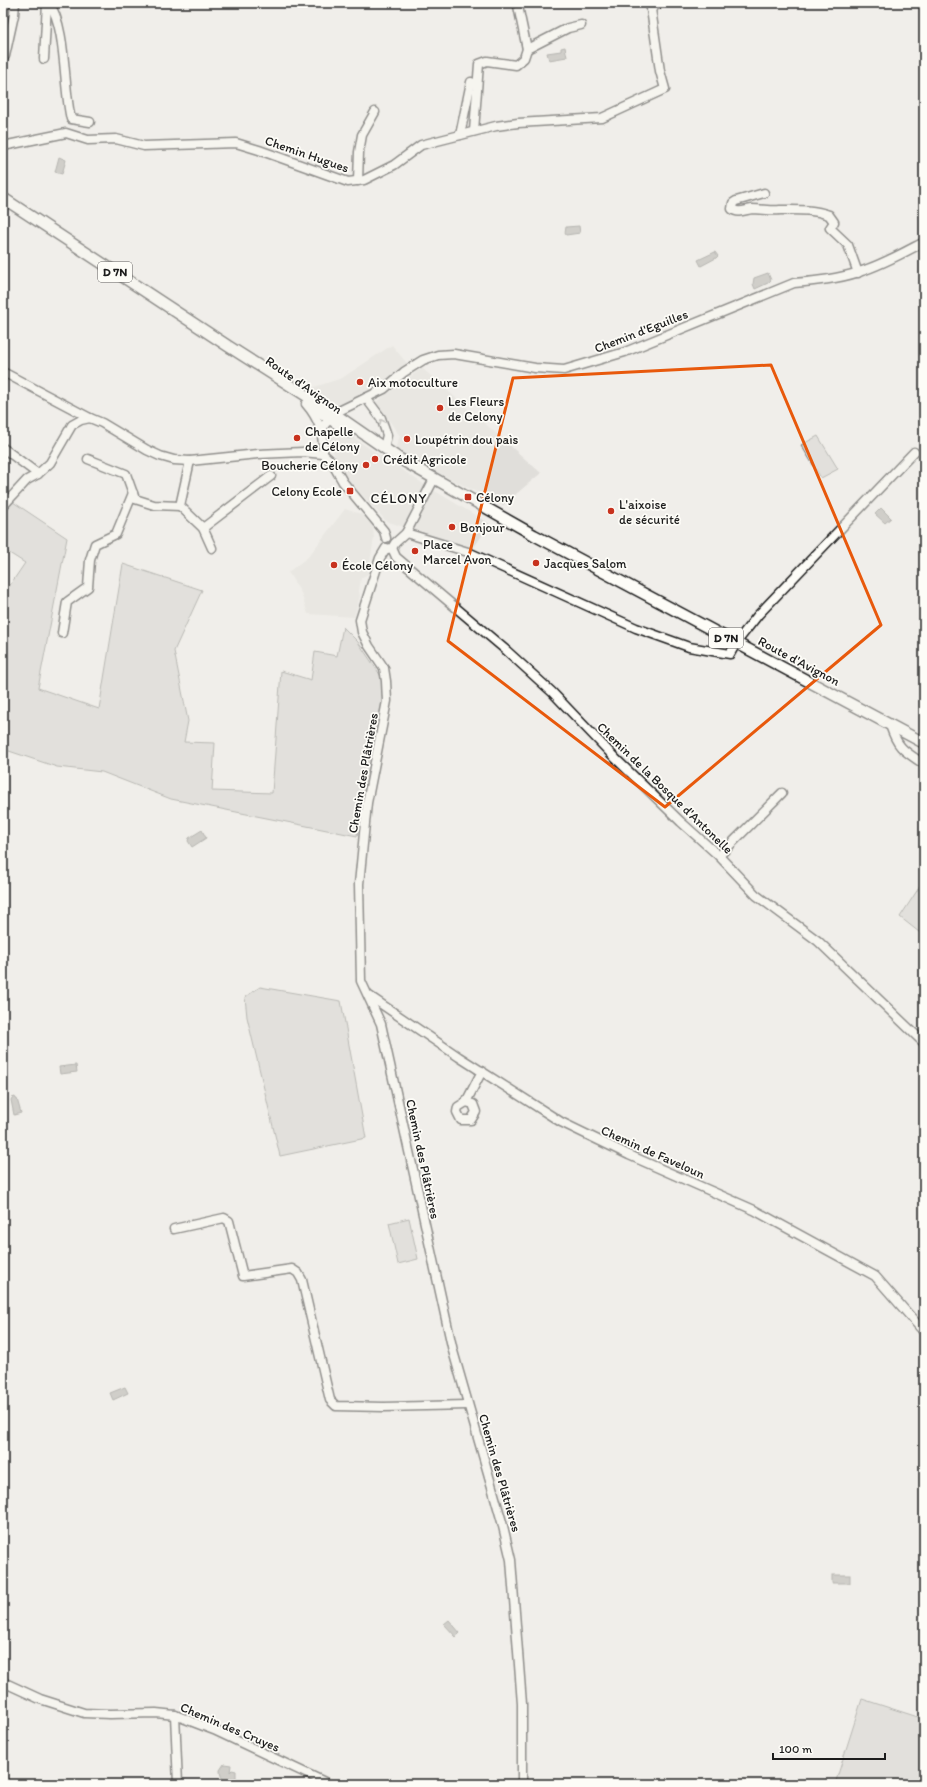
<svg xmlns="http://www.w3.org/2000/svg" width="927" height="1787" font-family="Itim,sans-serif">
  <style>
    .built { fill: #e0deda }
    .green { fill: #d0cfcc; stroke: #767674 }
    .water { fill: #a8a7a3; stroke: #706f6d }
    .lines { fill: none; stroke-linecap: round; stroke-linejoin: round }
    .minor-casing { stroke: #1c1c1c; stroke-width: 11 }
    .major-casing { stroke: #1c1c1c; stroke-width: 13 }
    .minor { stroke: #fdfcf7; stroke-width: 8 }
    .major { stroke: #fdfcf7; stroke-width: 10 }
    .oneway { stroke: #989794 }
    .marked { fill: none; stroke: #e8590c; stroke-width: 3; stroke-linejoin: round }
    .poi-dot { fill: #c8321e; stroke: #fdfcf7; stroke-width: 1.5 }
    .labels { text-anchor: middle; dominant-baseline: central; stroke-width: 3.5; stroke-linejoin: round; paint-order: stroke }
    .shield { fill: #fdfcf7; stroke: #605f5e; stroke-width: 1 }
    .shield-label { font-size: 12px; font-weight: bold; fill: #1c1c1c }
    .street-label { font-size: 13px; fill: #1c1c1c; stroke: #fdfcf7 }
    .poi-label { font-size: 13px; fill: #1c1c1c; stroke: #fdfcf7; text-anchor: start }
    .neighbourhood-label { font-size: 14px; letter-spacing: 1px; fill: #1c1c1c; stroke: #fdfcf7 }
  </style>
  <rect width="100%" height="100%" fill="#f0eeea"/>
  <filter id="ink" filterUnits="userSpaceOnUse"><feTurbulence type="fractalNoise" baseFrequency=".025" numOctaves="2"/><feDisplacementMap in="SourceGraphic" scale="8" xChannelSelector="R" yChannelSelector="G"/><feConvolveMatrix kernelMatrix="1 2 1 2 8 2 1 2 1" color-interpolation-filters="sRGB"/></filter>
  <g filter="url(#ink)">
    <g class="built">
      <path d="M392 345 409 366 370 393 338 409 308 389 342 378Z"/>
      <path d="M422 368 541 473 503 505 394 451 400 436 376 402Z"/>
      <path d="M333 424 425 485 490 524 472 550 386 521 340 471 326 432Z"/>
      <path d="M345 509 361 514 373 526 374 538 368 574 361 578 359 591 360 596 354 617 308 614 301 593 288 572 308 557Z"/>
    </g>
    <g class="green">
      <path d="M818 436 838 469 821 478 801 445Z"/>
      <path d="M13 502 67 538 38 688 99 709 123 564 202 590 174 651 188 721 184 742 215 743 212 791 272 793 281 671 311 680 315 652 337 656 343 627 358 642 377 670 383 680V699L357 836 171 799 102 772 57 767 3 749V589L6 591 25 563 3 549V514Z"/>
      <path d="M924 880V936L900 917Z"/>
      <path d="M260 987 341 1001 366 1138 280 1156 247 1017 245 997Z"/>
      <path d="M409 1218 418 1259 398 1264 389 1223Z"/>
      <path d="M862 1699 924 1719V1784H835Z"/>
    </g>
    <g class="water">
      <path d="M565 47 567 57 549 60 547 53 561 51V48Z"/>
      <path d="M59 157 66 160 62 174 55 172Z"/>
      <path d="M579 226 580 233 566 235 565 233 566 227Z"/>
      <path d="M715 252 718 256 716 258 701 266 698 260Z"/>
      <path d="M768 273 771 280 768 283 755 289 753 284 754 278Z"/>
      <path d="M881 508 891 518 885 523 875 514Z"/>
      <path d="M202 830 206 838 192 847 188 841 189 838Z"/>
      <path d="M76 1065 77 1072 60 1074 59 1067Z"/>
      <path d="M15 1097 16 1099H17L21 1113 14 1115 11 1100 12 1098Z"/>
      <path d="M125 1387 128 1393 113 1400 110 1393Z"/>
      <rect x="832" y="1575" width="18" height="8"/>
      <path d="M449 1620 460 1633 456 1637 444 1624Z"/>
      <path d="M224 1764 231 1765 230 1772 232 1770 236 1771V1779L232 1783C224 1783 220 1777 220 1770Z"/>
    </g>
    <g class="lines">
      <g class="minor-casing">
        <g id="minor">
          <path d="M49 3C67 28 63 87 71 119L90 122"/>
          <path d="M527 49 568 28 581 25"/>
          <path d="M5 56 14 15 15 3"/>
          <path d="M44 59 47 3"/>
          <path d="M474 131 479 64 487 61 516 65 524 58 527 49 518 6"/>
          <path d="M460 135 471 82"/>
          <path d="M3 146 66 133 88 140 116 139 144 146 236 143 259 150 348 182 364 180 394 165 421 145 496 126 518 123 602 118 665 89 660 71 651 9 659 3"/>
          <path d="M358 181 359 152 362 135 375 112"/>
          <path d="M764 193 736 201 733 203 732 209C738 214 745 210 752 209 762 209 771 211 780 210 797 210 813 209 829 215L834 222 830 228 848 245 858 273"/>
          <path d="M3 372 90 418"/>
          <path d="M366 398 381 418 387 435 384 448"/>
          <path d="M306 404C319 419 324 434 323 454"/>
          <path d="M322 431 325 424 339 411 384 389 404 372 423 360 438 355 454 354 535 368 564 370 625 352 794 283C816 281 838 279 859 272 882 265 903 253 924 242"/>
          <path d="M3 448 38 474"/>
          <path d="M88 459 126 474 135 499 154 505 180 506"/>
          <path d="M190 461 180 506 203 528 212 548"/>
          <path d="M3 506 27 480 38 474 50 463 72 425 81 420 90 418 102 423 147 450 160 456 174 460 190 461 258 454 303 452 323 454 331 461 343 482 384 531 386 538"/>
          <path d="M203 528 271 476"/>
          <path d="M406 533 468 552 636 628 689 647 730 654 736 643 758 615 914 452"/>
          <path d="M386 548 380 558 360 620 362 632 369 646 384 668 386 681 387 701 367 803 359 884 361 981 381 1024 453 1351 502 1522 511 1560 522 1704V1784"/>
          <path d="M392 548 396 557 507 651 552 692 616 759 681 822 719 856 756 895 818 941 924 1043"/>
          <path d="M387 549 392 548 395 543 406 533 434 479"/>
          <path d="M62 633 67 602 88 587 90 560 95 544 116 534 133 493"/>
          <path d="M890 725C898 749 904 751 924 764"/>
          <path d="M719 856 782 793"/>
          <path d="M368 995 459 1057 561 1122 629 1155 754 1210 875 1276 924 1332"/>
          <path d="M466 1102 473 1104 476 1112 471 1120H461L457 1112 458 1107Z"/>
          <path d="M466 1102 482 1071"/>
          <path d="M174 1229 224 1218 229 1221 243 1276 292 1269 298 1273 302 1280 330 1400 336 1406 384 1407 467 1405"/>
          <path d="M3 1682 40 1699 84 1713 110 1714 156 1713 175 1715 214 1730 329 1784"/>
          <path d="M175 1715 178 1784"/>
        </g>
      </g>
      <g class="major-casing">
        <g id="major">
          <path d="M3 198 228 346 335 414 400 459 534 535 924 743"/>
          <path d="M314 408 349 432"/>
        </g>
      </g>
      <use href="#minor" class="minor"/>
      <use href="#major" class="major"/>
    </g>
    <defs><path id="oneway-chevron" d="M-2-3.5L2.5 0L-2 3.5" fill="none" stroke-width="1.6" stroke-linecap="round" stroke-linejoin="round"/></defs>
    <use class="oneway" href="#oneway-chevron" transform="translate(382 422) rotate(-115)"/>
  </g>
  <path d="M0 0H927V1787H0ZM771 365 881 625 665 807 448 641 513 378Z" fill="#f0eeea" fill-opacity=".55" fill-rule="evenodd"/>
  <path class="marked" d="M771 365 881 625 665 807 448 641 513 378Z"/>
  <g class="poi-dot">
    <circle cx="360" cy="382" r="4"/>
    <circle cx="440" cy="408" r="4"/>
    <circle cx="297" cy="438" r="4"/>
    <circle cx="407" cy="439" r="4"/>
    <circle cx="375" cy="459" r="4"/>
    <circle cx="366" cy="465" r="4"/>
    <rect x="346" y="487" width="8" height="8" rx="2"/>
    <rect x="464" y="493" width="8" height="8" rx="2"/>
    <circle cx="611" cy="511" r="4"/>
    <circle cx="452" cy="527" r="4"/>
    <circle cx="415" cy="551" r="4"/>
    <circle cx="536" cy="563" r="4"/>
    <circle cx="334" cy="565" r="4"/>
  </g>
  <g class="labels">
    <g class="shield">
      <rect x="98" y="262" width="34" height="20" rx="3"/>
      <rect x="709" y="628" width="34" height="20" rx="3"/>
    </g>
    <g class="shield-label">
      <text x="115" y="272">D 7N</text>
      <text x="726" y="638">D 7N</text>
    </g>
    <g class="street-label">
      <text transform="translate(307 154) rotate(19)">Chemin Hugues</text>
      <text transform="translate(641 331) rotate(-21)">Chemin d'Eguilles</text>
      <text transform="translate(304 385) rotate(35)">Route d'Avignon</text>
      <text transform="translate(799 661) rotate(28)">Route d'Avignon</text>
      <text transform="translate(363 773) rotate(-80)">Chemin des Plâtrières</text>
      <text transform="translate(665 788) rotate(44)">Chemin de la Bosque d'Antonelle</text>
      <text transform="translate(653 1152) rotate(24)">Chemin de Faveloun</text>
      <text transform="translate(423 1159) rotate(78)">Chemin des Plâtrières</text>
      <text transform="translate(500 1473) rotate(74)">Chemin des Plâtrières</text>
      <text transform="translate(230 1727) rotate(23)">Chemin des Cruyes</text>
    </g>
    <g class="poi-label">
      <text x="368" y="382">Aix motoculture</text>
      <text x="448" y="401">Les Fleurs<tspan x="448" dy="15">de Celony</tspan></text>
      <text x="305" y="431">Chapelle<tspan x="305" dy="15">de Célony</tspan></text>
      <text x="415" y="439">Loupétrin dou paìs</text>
      <text x="383" y="459">Crédit Agricole</text>
      <text x="358" y="465" text-anchor="end">Boucherie Célony</text>
      <text x="342" y="491" text-anchor="end">Celony Ecole</text>
      <text x="476" y="497">Célony</text>
      <text x="619" y="504">L'aixoise<tspan x="619" dy="15">de sécurité</tspan></text>
      <text x="460" y="527">Bonjour</text>
      <text x="423" y="544">Place<tspan x="423" dy="15">Marcel Avon</tspan></text>
      <text x="544" y="563">Jacques Salom</text>
      <text x="342" y="565">École Célony</text>
    </g>
    <g class="neighbourhood-label">
      <text x="399" y="498">CÉLONY</text>
    </g>
  </g>
  <rect width="927" height="1787" fill="none" stroke="#fdfcf7" stroke-width="16"/>
  <rect x="8" y="8" width="911" height="1771" fill="none" stroke="#1c1c1c" stroke-width="1.5" filter="url(#ink)"/>
  <path d="M773 1753v6h112v-6" fill="none" stroke="#1c1c1c" stroke-width="2"/>
  <text x="779" y="1753" font-size="12" fill="#1c1c1c" stroke="#fdfcf7" stroke-width="3" paint-order="stroke">100 m</text>
</svg>
